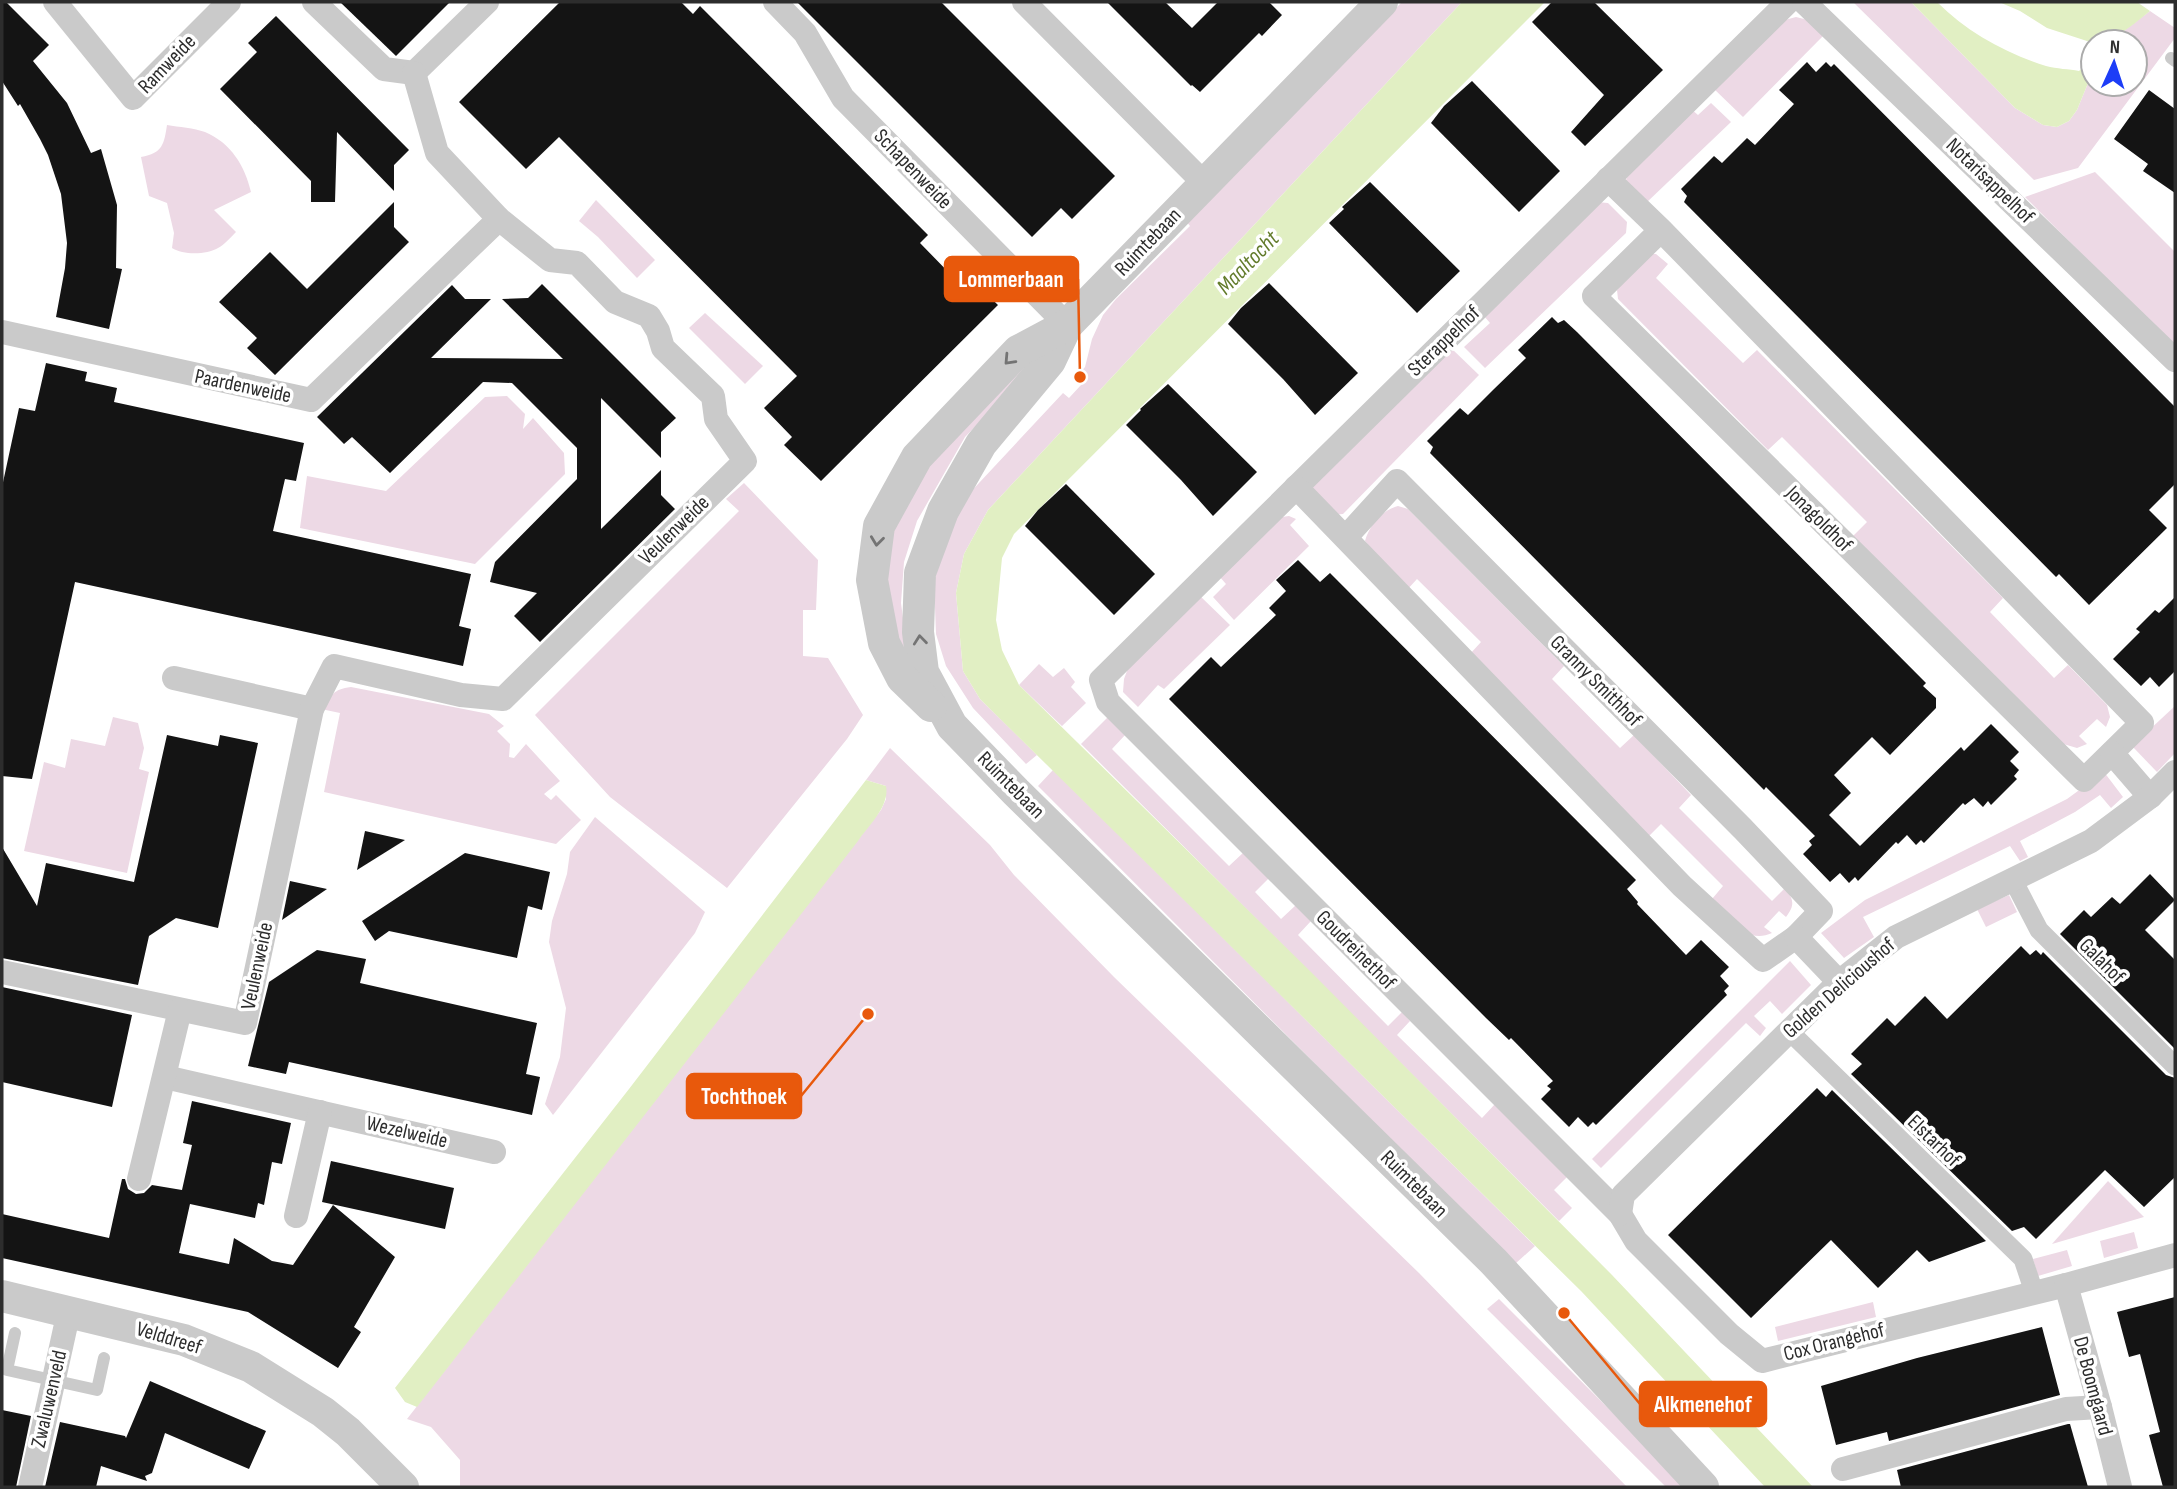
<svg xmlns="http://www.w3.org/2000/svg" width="2177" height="1489" font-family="'Sofia Sans Condensed',sans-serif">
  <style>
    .green { fill: #edd9e5 }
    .water { fill: #e1efc3 }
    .building { fill: #141414 }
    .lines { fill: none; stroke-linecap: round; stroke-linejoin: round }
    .service { stroke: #cacaca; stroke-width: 12 }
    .pedestrian { stroke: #cacaca; stroke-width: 19 }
    .minor { stroke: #cacaca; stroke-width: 24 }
    .tertiary { stroke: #cacaca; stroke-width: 32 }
    .oneway { stroke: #747474 }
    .labels { text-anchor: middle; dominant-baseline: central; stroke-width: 7; stroke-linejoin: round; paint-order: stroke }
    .street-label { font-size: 21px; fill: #2d2d2d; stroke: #fff }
    .water-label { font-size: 23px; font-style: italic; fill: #637c2c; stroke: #fff }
    .leader { fill: none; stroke: #e8590c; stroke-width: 2.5 }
    .callout-dot { fill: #e8590c; stroke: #fff; stroke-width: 2.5 }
    .callout { fill: #e8590c; stroke: #e8590c; stroke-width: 2.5 }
    .callout-label { font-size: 23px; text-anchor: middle; font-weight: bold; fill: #fff }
  </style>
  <rect width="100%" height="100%" fill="#fff"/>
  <g class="green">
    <path d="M1402 2H1462L988 510 964 554 956 593 963 671 980 699 1037 755 1026 764 973 708 946 666 936 634 934 581 949 534 965 498 1063 393 1069 398 1081 385 1075 379 1085 367 1092 339 1103 315 1116 299 1190 226 1185 220Z"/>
    <path d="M1853 2H1911L2015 108 2043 125 2057 127 2069 121 2077 110 2093 71V84H2135V42H2101L2121 33 2150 11 2175 28V38L2078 168 2034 180Z"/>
    <path d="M1796 17 1808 20 1824 35 1743 117 1712 87 1781 21Z"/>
    <path d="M1711 103 1731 122 1646 203 1626 182 1627 172 1691 109 1698 115Z"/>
    <path d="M167 125C179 127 194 128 205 132 231 143 245 166 251 192L214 210 236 232C231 237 224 245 218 248 206 255 183 255 172 248L174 233 167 203 149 196 141 157C163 153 164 144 167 125Z"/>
    <path d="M2095 172 2175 252V348L2025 197Z"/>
    <path d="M596 200 655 260 637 278 598 237 579 221Z"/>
    <path d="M1597 202 1608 203 1627 222 1626 233 1485 368 1464 347 1490 323 1484 316Z"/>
    <path d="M1644 254H1656L1668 264 1656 278 1743 363 1757 350 2003 598 1990 612 2054 678 2068 665 2107 705 2110 717 2106 727 2097 719 2079 736 2087 744 2077 748 2060 743 1853 536 1867 522 1782 437 1768 450 1618 299 1617 290Z"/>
    <path d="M705 313 763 366 745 384 689 328Z"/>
    <path d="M1042 347 995 406 965 437 917 521 904 562 901 603 907 649 927 691 885 613 881 586 902 494Z"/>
    <path d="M1451 348 1479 375 1343 514 1331 515 1312 497 1313 486Z"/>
    <path d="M507 396 525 414 523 429 533 418 564 453 565 474 475 564 300 528 307 476 386 491 485 397Z"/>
    <path d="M744 483 818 560 816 610H803V656L828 658 863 715 847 739 727 888 610 797 535 715 739 511 726 499Z"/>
    <path d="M1398 506 1408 509 1564 666 1552 679 1620 748 1634 735 1691 795 1679 808 1772 901 1785 888C1794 900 1795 905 1786 917L1779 911 1764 927 1772 933C1745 945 1728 917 1712 899L1723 886 1661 824 1648 837 1470 654 1481 642 1417 579 1406 591 1365 541C1369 526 1382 510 1398 506Z"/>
    <path d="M1289 516 1296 519 1290 525 1309 546 1234 620 1213 597 1226 584 1219 576 1282 517Z"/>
    <path d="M1200 596 1230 625 1164 689 1158 685 1138 707 1123 692 1124 679 1130 663Z"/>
    <path d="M1039 664 1053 677 1064 668 1075 682 1071 687 1086 703 1062 726 1019 685Z"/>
    <path d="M351 687 489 714 504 726 497 731 510 744 509 757 514 758 526 744 560 781 544 794 551 800 556 795 581 820 556 844 324 792 340 713 321 709C331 696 333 689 351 687Z"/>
    <path d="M2175 706V753L2157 772 2132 746Z"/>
    <path d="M113 717 138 723 144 748 139 769 149 772 127 873 24 851 44 762 65 768 71 739 105 746Z"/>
    <path d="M1108 717 1126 734 1112 749 1229 866 1244 852 1269 878 1255 892 1281 919 1296 905 1311 921 1298 935 1388 1026 1402 1012 1410 1021 1397 1035 1482 1118 1495 1104 1567 1177 1554 1190 1572 1208 1559 1221 1081 744Z"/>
    <path d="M890 748 990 845 1014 875 1114 977 1419 1273 1627 1487H460V1460L431 1427 407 1419 881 810 886 799V786L866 780Z"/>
    <path d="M1053 770 1535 1246 1515 1264 1038 786Z"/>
    <path d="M2104 772 2123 797 2111 808 2100 795 2075 812 2020 841 2028 857 2020 861 2010 846 1863 917 1874 937 1844 958 1821 933 1865 900 2067 799Z"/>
    <path d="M595 817 705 912 695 933 553 1115 545 1104 560 1057 566 1008 549 942 552 921 567 874 570 852Z"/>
    <path d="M2009 895 2017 912 1986 927 1977 909Z"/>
    <path d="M1790 961 1811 985 1782 1014 1770 1001 1754 1016 1766 1028 1760 1036 1746 1023 1601 1168 1592 1159Z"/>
    <path d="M2108 1181 2144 1217 2052 1244Z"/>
    <path d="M2134 1232 2138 1248 2104 1258 2100 1241Z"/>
    <path d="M2067 1250 2072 1266 2038 1276 2033 1259Z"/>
    <path d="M1499 1299 1687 1487H1666L1487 1309Z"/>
    <path d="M1873 1302 1876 1317 1778 1341 1775 1327Z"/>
  </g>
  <g class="water">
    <path d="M1462 2H1545L1014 534 1002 558 996 620 1002 650 1019 685 1311 972 1612 1275 1813 1487H1765L1581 1291 980 699 963 671 956 593 964 554 988 510Z"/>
    <path d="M1911 2H1937C1967 32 2005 53 2046 66 2057 69 2069 69 2079 71L2088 63 2090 42 2047 28 2020 11 1999 2H2137L2150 11C2134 24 2114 42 2093 42V71L2077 110 2069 121 2057 127 2043 125 2015 108Z"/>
    <path d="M866 780 886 786C890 806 869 825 858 841L417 1407 405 1402 395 1388 629 1089Z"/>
  </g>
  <g class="building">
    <path d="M2 2H6L49 45 33 61 67 103 91 153 101 149 117 205 116 268 122 269 109 329 56 317 65 268 67 243 61 194 48 155 40 139 20 104 18 106 2 81Z"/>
    <path d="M340 2H450L396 56Z"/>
    <path d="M560 2H681L693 14 700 6 928 235 920 243 959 283 967 275 998 305 821 481 784 445 792 437 764 408 797 376 559 137 526 169 459 102Z"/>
    <path d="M797 2H941L1115 176 1072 219 1061 208 1032 237Z"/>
    <path d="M1107 2H1165L1192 28 1218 2H1269L1282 15 1262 36 1259 33 1200 92 1192 85 1191 86Z"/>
    <path d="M1552 2H1594L1663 70 1585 146 1571 132 1604 95 1532 22Z"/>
    <path d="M276 16 409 150 394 165V191L337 132 335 202H311V181L220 89 257 52 248 43Z"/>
    <path d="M1807 62 1816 72 1826 62 1831 67 1834 64 2175 407V484L2149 510 2167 528 2089 605 2059 574 2056 577 1684 202 1687 196 1681 189 1714 156 1722 163 1747 138 1755 145 1794 104 1779 90Z"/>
    <path d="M1472 81 1560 171 1519 212 1431 123 1444 106Z"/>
    <path d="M2149 90 2175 109V193L2143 171 2148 164 2114 139Z"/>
    <path d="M1370 182 1460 271 1417 313 1329 223 1344 209 1342 207Z"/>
    <path d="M394 202V227L409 242 275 375 247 348 257 338 219 302 270 252 307 289Z"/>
    <path d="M1269 283 1358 373 1315 415 1283 379 1228 324 1241 308Z"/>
    <path d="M542 284 676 418 661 432V458L601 398V529L661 470V495L675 509 540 642 514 616 537 593 490 582 495 562 577 479V448L512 383 483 382 390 473 352 437 344 444 317 417 452 285 465 299H491L431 358 563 359 502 299 528 298Z"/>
    <path d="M1552 317 1558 323 1564 320 1577 332 1926 683 1923 686 1936 698V708L1890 755 1872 737 1834 775 1851 793 1829 815 1860 846 1961 747 1964 751 1991 724 2019 752 2010 761 2019 770 2014 776 2017 779 1991 805 1988 801 1983 807 1974 798 1965 805 1963 803 1924 843 1921 840 1916 845 1907 835 1898 844 1896 842 1858 881 1855 877 1849 883 1840 873 1830 882 1803 854 1812 845 1809 841 1815 836 1766 787 1764 790 1430 453 1433 447 1427 441 1460 408 1468 415 1493 390 1526 358 1518 350Z"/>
    <path d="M46 363 87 372 85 381 117 388 114 402 304 443 296 481 285 479 273 531 471 574 459 626 471 629 463 666 75 582 32 779 2 776V487L19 408 35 411Z"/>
    <path d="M1168 384 1257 472 1213 516 1181 480 1126 425 1141 410 1140 409Z"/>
    <path d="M1066 484 1155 574 1114 615 1025 526 1038 510Z"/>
    <path d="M1298 560 1320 582 1330 573 1609 853 1636 880 1627 889 1638 902 1637 904 1686 955 1701 940 1729 967 1720 976 1729 986 1724 991 1727 995 1596 1125 1593 1122 1588 1127 1578 1117 1569 1127 1541 1099 1551 1089 1547 1086 1553 1081 1511 1038 1509 1040 1486 1018 1169 699 1211 657 1221 667 1276 615 1269 608 1286 591 1276 580Z"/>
    <path d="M2175 597V671L2159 687 2150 677 2141 686 2113 659 2140 632 2136 629 2155 610 2159 613Z"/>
    <path d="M167 735 218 746 220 735 258 743 218 928 176 918 149 936 138 985 2 958V847L37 906 46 863 134 882Z"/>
    <path d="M365 831 405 840 357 870Z"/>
    <path d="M465 853 550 872 542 910 528 906 517 958 389 931 375 941 362 921Z"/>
    <path d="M2150 874 2175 900 2145 930 2175 960V1049L2060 934 2084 910 2091 917 2112 897 2120 904Z"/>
    <path d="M290 881 327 889 282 920Z"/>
    <path d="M2021 946 2030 955 2036 950 2041 955 2043 952 2166 1075 2175 1078V1177L2144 1207 2105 1170 2036 1239 2024 1227 2012 1231 1851 1074 1862 1064 1851 1054 1887 1018 1895 1026 1925 996 1947 1019Z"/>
    <path d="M317 950 366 959 360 983 537 1023 526 1074 540 1077 532 1115 289 1062 286 1074 248 1066 269 982Z"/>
    <path d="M2 987 132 1015 112 1107 2 1082Z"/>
    <path d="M1817 1088 1826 1097 1832 1090 1986 1241 1929 1262 1917 1250 1878 1288 1831 1240 1751 1318 1668 1235Z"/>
    <path d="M192 1101 291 1123 282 1164 272 1162 264 1205 258 1203 255 1218 190 1204 179 1253 229 1264 234 1238 272 1261 293 1265 333 1205 395 1257 354 1327 361 1332 338 1368 248 1312 2 1258V1214L109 1238 122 1179H125L128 1189 136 1194 144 1193 152 1185 182 1190 192 1145 183 1143Z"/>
    <path d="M331 1161 454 1188 445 1229 322 1202Z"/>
    <path d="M2175 1297V1487H2163L2149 1435 2160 1432 2140 1354 2129 1357 2117 1312Z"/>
    <path d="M2042 1327 2060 1395 1889 1441 1887 1432 1836 1445 1821 1386 1917 1358Z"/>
    <path d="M150 1381 266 1431 249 1469 165 1433 152 1473 145 1476 147 1481 101 1466 96 1487H45L60 1422 125 1436 126 1438Z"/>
    <path d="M2 1410 31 1416 16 1487H2Z"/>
    <path d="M2068 1424H2070L2088 1487H1901L1897 1470Z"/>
  </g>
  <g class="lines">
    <g class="service">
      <path d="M2171 58 2175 61"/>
      <path d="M15 1333 7 1370 97 1390 104 1358"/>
    </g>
    <g class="pedestrian">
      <path d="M2012 878 2039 930 2175 1066"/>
      <path d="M1789 1031 2023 1259 2034 1292"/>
    </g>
    <g class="minor">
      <path d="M55 2 133 98 229 2"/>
      <path d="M314 2 384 69 414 73"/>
      <path d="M775 2 805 33 843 98 1067 325"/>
      <path d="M1024 2 1205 184"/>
      <path d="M1788 2 1101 680 1108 702 1620 1214 1636 1241 1729 1334 1762 1361 2066 1285 2175 1255"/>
      <path d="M1804 2 2175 360"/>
      <path d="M414 73 487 2"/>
      <path d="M1608 179 1661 230 2142 723 2084 780 1594 296 1661 230"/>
      <path d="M2 332 311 400 499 219"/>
      <path d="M1296 487 1682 886 1763 960 1796 937 1821 911 1743 829 1397 481 1346 537"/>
      <path d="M174 678 312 709"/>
      <path d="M2112 753 2150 797"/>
      <path d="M1796 937 1839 982"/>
      <path d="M2 972 245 1023 312 709 334 666 461 695 503 699 745 461 716 419 713 396 663 348 658 331 649 316 615 302 577 263 550 260 499 219 437 153 414 73"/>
      <path d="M165 1077 494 1152"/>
      <path d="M139 1179 180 1010"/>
      <path d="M1620 1214 1623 1195 1839 982 1896 937 2091 841 2150 797 2175 772"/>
      <path d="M296 1216 320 1112"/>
      <path d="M2066 1285 2100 1407 2120 1487"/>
      <path d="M1843 1469 2066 1409 2100 1407"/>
      <path d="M30 1487 69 1311"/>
    </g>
    <g class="tertiary">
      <path d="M1382 2 1067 325 1050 361 981 444 943 511 920 573 918 632 923 672 952 726 1016 792 1494 1262 1703 1487"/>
      <path d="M931 706 902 678 884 643 872 580 879 526 917 457 1018 351 1067 325"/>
      <path d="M2 1296 184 1340 251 1367 323 1412 348 1432 403 1487"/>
    </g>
  </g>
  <defs><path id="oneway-chevron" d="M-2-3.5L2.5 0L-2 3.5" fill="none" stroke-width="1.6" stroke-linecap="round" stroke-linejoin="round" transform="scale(1.75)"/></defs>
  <g class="oneway">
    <use href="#oneway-chevron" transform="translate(1009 360) rotate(133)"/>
    <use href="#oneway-chevron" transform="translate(877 541) rotate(97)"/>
    <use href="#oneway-chevron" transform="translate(920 640) rotate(-96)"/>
  </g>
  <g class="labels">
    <g class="street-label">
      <text transform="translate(167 64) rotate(-46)">Ramweide</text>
      <text transform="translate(913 169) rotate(46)">Schapenweide</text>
      <text transform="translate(1990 181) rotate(44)">Notarisappelhof</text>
      <text transform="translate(1148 242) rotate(-46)">Ruimtebaan</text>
      <text transform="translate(1444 341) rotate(-44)">Sterappelhof</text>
      <text transform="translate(243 386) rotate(12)">Paardenweide</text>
      <text transform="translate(1819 519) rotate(45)">Jonagoldhof</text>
      <text transform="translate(674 530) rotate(-44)">Veulenweide</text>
      <text transform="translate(1596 681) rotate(45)">Granny Smithhof</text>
      <text transform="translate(1011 785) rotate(45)">Ruimtebaan</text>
      <text transform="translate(1356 950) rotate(45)">Goudreinethof</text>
      <text transform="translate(2102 961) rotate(45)">Galahof</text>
      <text transform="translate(257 966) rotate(-78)">Veulenweide</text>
      <text transform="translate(1839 988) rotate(-41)">Golden Delicioushof</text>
      <text transform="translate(407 1132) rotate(13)">Wezelweide</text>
      <text transform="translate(1934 1141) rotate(44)">Elstarhof</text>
      <text transform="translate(1414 1184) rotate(45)">Ruimtebaan</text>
      <text transform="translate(169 1338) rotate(17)">Velddreef</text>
      <text transform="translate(1834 1342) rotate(-14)">Cox Orangehof</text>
      <text transform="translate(2093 1386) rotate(75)">De Boomgaard</text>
      <text transform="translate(49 1399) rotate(-77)">Zwaluwenveld</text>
    </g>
    <g class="water-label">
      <text transform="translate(1248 263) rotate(-46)">Maaltocht</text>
    </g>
  </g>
  <path class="leader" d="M1080 377L1078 279M868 1014L801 1096M1564 1313L1640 1404"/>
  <g class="callout-dot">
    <circle cx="1080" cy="377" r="7"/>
    <circle cx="868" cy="1014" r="7"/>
    <circle cx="1564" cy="1313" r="7"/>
  </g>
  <g class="callout">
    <rect x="945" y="257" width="133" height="44" rx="7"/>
    <rect x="687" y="1074" width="114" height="44" rx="7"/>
    <rect x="1640" y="1382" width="126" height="44" rx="7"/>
  </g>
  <g class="callout-label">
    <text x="1011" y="287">Lommerbaan</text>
    <text x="744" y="1104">Tochthoek</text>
    <text x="1703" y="1412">Alkmenehof</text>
  </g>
  <rect width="2177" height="1489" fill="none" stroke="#2d2d2d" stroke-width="7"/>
  <g transform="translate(2114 63) rotate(3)"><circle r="33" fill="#ffffff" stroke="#ababab" stroke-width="2"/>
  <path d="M0-5L12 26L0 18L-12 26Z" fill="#1d3df7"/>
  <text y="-10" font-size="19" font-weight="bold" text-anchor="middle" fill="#2d2d2d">N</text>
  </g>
</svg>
